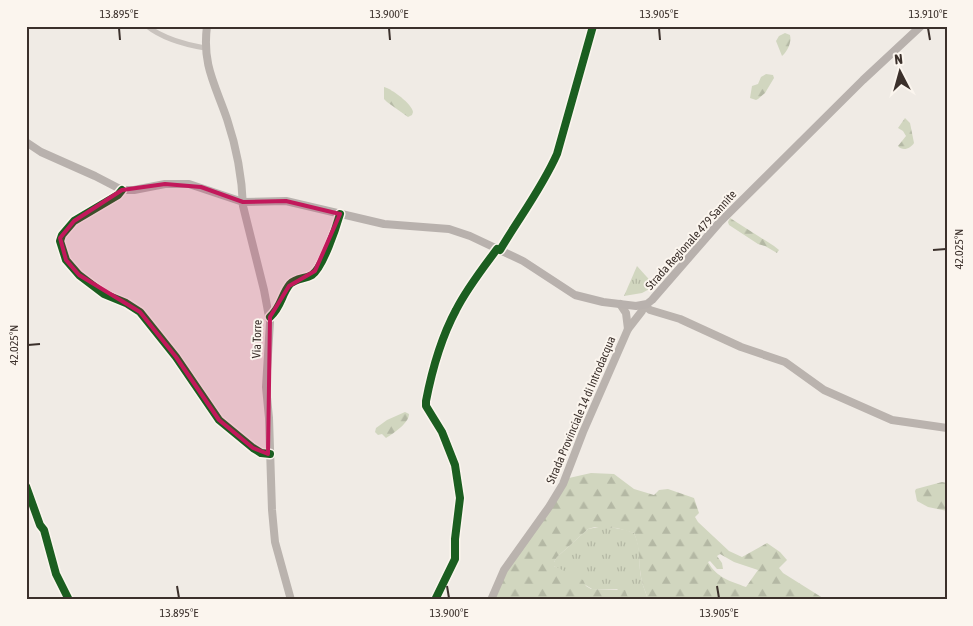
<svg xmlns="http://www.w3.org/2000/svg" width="973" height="626" font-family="'Asap Condensed',sans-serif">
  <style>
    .grass { fill: url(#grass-tufts) }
    .forest { fill: url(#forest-firs); fill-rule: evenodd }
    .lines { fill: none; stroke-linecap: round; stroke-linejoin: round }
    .minor { stroke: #c9c3be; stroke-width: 5 }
    .secondary { stroke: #bab3ae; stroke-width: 8 }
    .primary { stroke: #b8b1ad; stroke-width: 8 }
    .cycleway-casing { stroke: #fbf5ee; stroke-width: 11 }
    .cycleway { stroke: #1b5e20; stroke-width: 8 }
    .marked { fill: #c2185b; fill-opacity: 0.2; stroke: #c2185b; stroke-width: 4; stroke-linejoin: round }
    .ticks { fill: none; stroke: #3b302b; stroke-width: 2 }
    .labels { text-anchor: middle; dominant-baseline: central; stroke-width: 4; stroke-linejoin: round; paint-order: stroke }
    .street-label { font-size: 12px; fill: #3b302b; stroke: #fbf5ee }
    .neatline { fill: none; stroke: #3b302b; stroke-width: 2 }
    .ticks-label { font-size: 12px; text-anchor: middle; fill: #3b302b }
  </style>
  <defs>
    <pattern id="grass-tufts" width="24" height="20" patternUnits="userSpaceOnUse" patternTransform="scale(1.25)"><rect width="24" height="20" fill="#d1d6bf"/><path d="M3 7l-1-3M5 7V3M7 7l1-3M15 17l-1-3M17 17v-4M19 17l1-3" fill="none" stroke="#b4b8a4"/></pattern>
    <pattern id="forest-firs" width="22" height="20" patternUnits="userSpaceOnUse" patternTransform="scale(1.25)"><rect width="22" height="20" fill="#d1d6bf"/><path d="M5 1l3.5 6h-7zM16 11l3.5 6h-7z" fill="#b4b8a4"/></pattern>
  </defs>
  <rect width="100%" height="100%" fill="#f0ebe5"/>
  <g class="grass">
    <path d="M637 266 655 286 642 293 624 296Z"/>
    <path d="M604 526 626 530 634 533C642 551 638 560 641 577 642 585 646 592 648 600H629L617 589H592L554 566V562L557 557 588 529Z"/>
  </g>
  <g class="forest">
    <path d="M785 33 790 35C792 42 787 52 782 56L776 41 779 36Z"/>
    <path d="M766 74 773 75 774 78 765 93 758 99 756 100 750 98 752 86 758 84 761 77Z"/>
    <path d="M384 87C392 89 412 104 413 112L412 115 408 117 387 102 384 99Z"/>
    <path d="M905 118 910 123 914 143C911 148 903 152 898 146L906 136 903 131 898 128Z"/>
    <path d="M730 218 774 246 779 250 777 253 765 246 758 244 729 225 728 222Z"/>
    <path d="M405 412 409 414C409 423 394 433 386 438L382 434 378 435 375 432 376 428 387 420Z"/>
    <path d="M591 473 614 474 634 489 654 495 659 490 668 489 694 498 699 513 695 517 698 522 729 551 742 557 767 543 780 552 787 560 779 568 783 573 826 600H648C646 592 642 585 641 577 638 560 641 550 634 533L617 528 595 527 588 529 557 557 554 562V566L583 580 586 586 591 589 625 590 629 600H491L504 570 569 478ZM720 554 734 562 758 570 746 587C730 581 717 578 708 562L710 561 717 569H723L722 563 717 556Z"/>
    <path d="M942 482 947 483V511L928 507 917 501 915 491 916 489Z"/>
  </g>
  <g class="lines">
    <g class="minor">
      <path d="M147 26C162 38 187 45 205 48"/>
      <path d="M122 190 118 195 74 221 62 235 60 241 66 260 79 275 104 294 126 303 140 312 176 357 219 420 253 448 261 453 270 454"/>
      <path d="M500 250C519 218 542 188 557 154L593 26"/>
      <path d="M270 317C282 306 281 295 290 284 296 278 305 279 312 275 323 267 336 228 340 214"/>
      <path d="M26 486 40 525 44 530 56 574 69 600"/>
      <path d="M435 600 455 559V539L460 498 455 465 442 432 426 406V401C432 370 441 338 456 310 467 288 483 268 497 249"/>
    </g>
    <g class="secondary">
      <path d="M207 26C202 65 215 84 227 119 236 146 242 177 243 206L264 290 270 322 266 387 269 418 272 510 275 542 291 600"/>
      <path d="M628 329 642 311 644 305 650 310 680 319 741 347 785 362 824 390 892 420 947 428"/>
      <path d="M491 600 504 570 549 507 563 484 583 432 628 329 626 313 620 304"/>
    </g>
    <path class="primary" d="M26 142 41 152 95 176 122 190H134L165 184H189L243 202 286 201 384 224 449 229 470 236 523 261 575 295 603 302 636 306 647 304 652 300 719 223 863 80 921 26"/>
    <g class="cycleway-casing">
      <g id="cycleway">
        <path d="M122 190 118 195 74 221 62 235 60 241 66 260 79 275 104 294 126 303 140 312 176 357 219 420 253 448 261 453 270 454"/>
        <path d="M500 250C519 218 542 188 557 154L593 26"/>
        <path d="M270 317C282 306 281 295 290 284 296 278 305 279 312 275 323 267 336 228 340 214"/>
        <path d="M26 486 40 525 44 530 56 574 69 600"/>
        <path d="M435 600 455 559V539L460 498 455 465 442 432 426 406V401C432 370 441 338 456 310 467 288 483 268 497 249"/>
      </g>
    </g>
    <use href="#cycleway" class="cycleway"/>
  </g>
  <path class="marked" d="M165 184 201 187 243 202 286 201 340 214 315 271 289 286 270 317 268 454 253 448 219 420 176 357 140 312 79 275 66 260 60 238 74 221 122 190Z"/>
  <path class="ticks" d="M119 28 120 40M389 28 390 40M659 28 660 40M928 28 930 40M933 250 946 249M28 345 40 344M177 586 179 598M447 586 449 598M717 586 719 598"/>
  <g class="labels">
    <g class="street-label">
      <text transform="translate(691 240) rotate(-48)">Strada Regionale 479 Sannite</text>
      <text transform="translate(257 339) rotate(-88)">Via Torre</text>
      <text transform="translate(581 410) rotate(-67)">Strada Provinciale 14 di Introdacqua</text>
    </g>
  </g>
  <rect width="973" height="626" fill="none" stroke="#fbf5ee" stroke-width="55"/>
  <g transform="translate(900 72) rotate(354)" stroke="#fbf5ee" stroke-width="4" paint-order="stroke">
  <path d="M0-4L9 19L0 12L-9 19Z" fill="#3b302b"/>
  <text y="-8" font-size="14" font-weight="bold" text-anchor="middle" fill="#3b302b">N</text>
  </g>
  <rect x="28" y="28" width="918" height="570" class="neatline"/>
  <g class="ticks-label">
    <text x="119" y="18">13.895°E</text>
    <text x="389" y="18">13.900°E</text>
    <text x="659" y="18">13.905°E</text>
    <text x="928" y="18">13.910°E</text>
    <text transform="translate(959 249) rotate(-90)" y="4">42.025°N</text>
    <text transform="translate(14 345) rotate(-90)" y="4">42.025°N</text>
    <text x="179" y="617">13.895°E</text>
    <text x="449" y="617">13.900°E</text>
    <text x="719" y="617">13.905°E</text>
  </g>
</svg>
